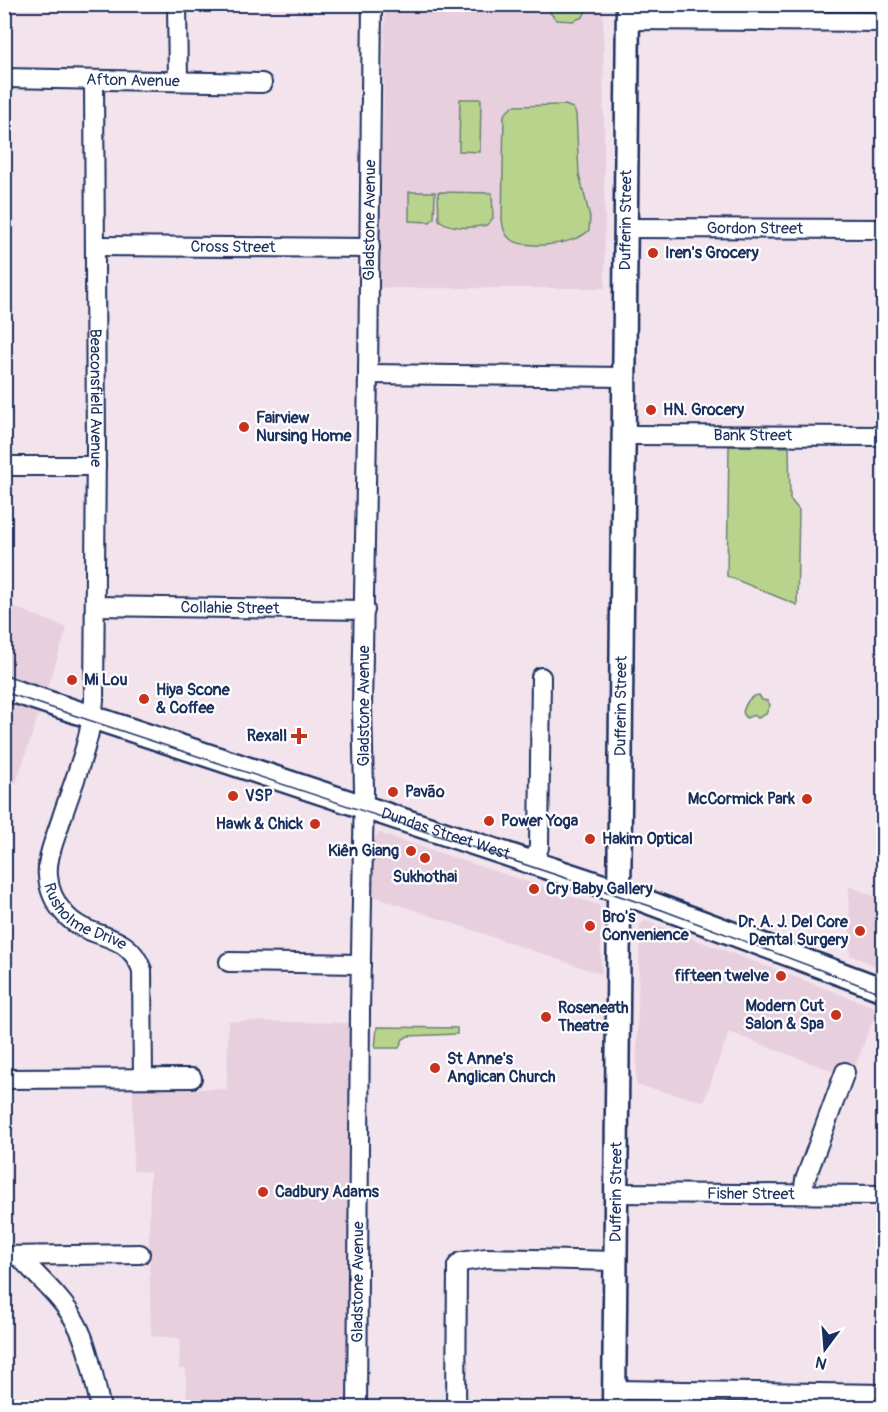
<svg xmlns="http://www.w3.org/2000/svg" width="888" height="1412" font-family="Pangolin,sans-serif">
  <style>
    .built { fill: #e8cfde }
    .green { fill: #b8d48c; stroke: #6a8275; stroke-width: 1.5 }
    .lines { fill: none; stroke-linecap: round; stroke-linejoin: round }
    .minor-casing { stroke: #1b2f5e; stroke-width: 22 }
    .major-casing { stroke: #1b2f5e; stroke-width: 27 }
    .minor { stroke: #fff; stroke-width: 18 }
    .major { stroke: #fff; stroke-width: 22 }
    .tram { stroke: #1b2f5e; stroke-width: 1.5 }
    .poi-dot { fill: #c8321e; stroke: #fff; stroke-width: 2 }
    .labels { text-anchor: middle; dominant-baseline: central; stroke-width: 4.5; stroke-linejoin: round; paint-order: stroke }
    .street-label { font-size: 16px; fill: #1b2f5e; stroke: #fff }
    .poi-label { font-size: 16px; font-weight: bold; fill: #1b2f5e; stroke: #fff; text-anchor: start }
  </style>
  <rect width="100%" height="100%" fill="#f2e3ec"/>
  <filter id="ink" filterUnits="userSpaceOnUse"><feTurbulence type="fractalNoise" baseFrequency=".0167" numOctaves="2"/><feDisplacementMap in="SourceGraphic" scale="12" xChannelSelector="R" yChannelSelector="G"/><feConvolveMatrix kernelMatrix="1 2 1 2 8 2 1 2 1" color-interpolation-filters="sRGB"/></filter>
  <g filter="url(#ink)">
    <g class="built">
      <path d="M385 5H603L605 288H380Z"/>
      <path d="M4 603 67 628 16 783 5 779Z"/>
      <path d="M379 833 598 905 601 909V974L373 896 374 839Z"/>
      <path d="M849 886 883 900V969L850 955Z"/>
      <path d="M646 921 877 1008 851 1078 729 1032 704 1101 636 1085 640 924Z"/>
      <path d="M228 1021 351 1023 347 1407H187L186 1369H179L180 1338 151 1336 149 1248 150 1172 133 1171V1088L227 1089Z"/>
    </g>
    <g class="green">
      <path d="M550 5V4L589 5 583 17 573 21 557 20 550 13Z"/>
      <path d="M460 99H481L480 152 459 151Z"/>
      <path d="M565 105 573 108 576 114 579 174 590 217 589 230C577 245 522 251 509 238 504 233 503 227 502 220L504 115 513 106Z"/>
      <path d="M409 192H435L434 218 430 222 409 221Z"/>
      <path d="M438 192 492 193 493 218 487 225C472 228 452 230 439 220Z"/>
      <path d="M729 446 789 447 790 499 799 510 797 605 727 576Z"/>
      <path d="M759 695 762 700 768 701 770 705 766 714 758 718 754 715 746 718 743 712C746 703 749 696 759 695Z"/>
      <path d="M377 1027 457 1028V1034L408 1036 403 1039 399 1048H375Z"/>
    </g>
    <g class="lines">
      <g class="minor-casing">
        <g id="minor">
          <path d="M177 4 178 81"/>
          <path d="M628 20 884 22"/>
          <path id="s1" d="M4 78 262 83"/>
          <path id="s2" d="M94 80 96 446 94 700C91 742 73 783 60 823 55 839 46 859 48 876 49 890 55 903 64 913 88 942 127 928 142 970L143 1078"/>
          <path id="s3" d="M626 228 884 229"/>
          <path id="s4" d="M95 246 370 248"/>
          <path d="M368 374 624 377"/>
          <path id="s5" d="M624 435 884 436"/>
          <path d="M4 466H96"/>
          <path id="s6" d="M95 606 365 610"/>
          <path d="M534 863 539 847 541 677"/>
          <path d="M229 962 361 964"/>
          <path d="M4 1079 192 1078"/>
          <path id="s7" d="M617 1193 884 1195"/>
          <path d="M803 1193 805 1180 845 1072"/>
          <path d="M4 1256 140 1254"/>
          <path d="M19 1256C38 1278 62 1297 76 1323 89 1346 94 1381 101 1408"/>
          <path d="M614 1390 884 1394"/>
          <path id="s8" d="M357 1408 360 1011 364 789 362 707 368 374 372 4"/>
          <path d="M456 1408 457 1266 461 1262 486 1258 616 1261"/>
        </g>
      </g>
      <g class="major-casing">
        <g id="major">
          <path id="s9" d="M4 688 621 892 884 990"/>
          <path id="s10" d="M614 1408 628 4"/>
        </g>
      </g>
      <use href="#minor" class="minor"/>
      <use href="#major" class="major"/>
      <path class="tram" d="M4 692 662 910 884 994"/>
    </g>
  </g>
  <g class="poi-dot">
    <circle cx="653" cy="253" r="6"/>
    <circle cx="651" cy="410" r="6"/>
    <circle cx="244" cy="427" r="6"/>
    <circle cx="72" cy="680" r="6"/>
    <circle cx="144" cy="699" r="6"/>
    <path d="M296 727h6v6h6v6h-6v6h-6v-6h-6v-6h6z"/>
    <circle cx="393" cy="792" r="6"/>
    <circle cx="233" cy="796" r="6"/>
    <circle cx="807" cy="799" r="6"/>
    <circle cx="489" cy="821" r="6"/>
    <circle cx="315" cy="824" r="6"/>
    <circle cx="590" cy="839" r="6"/>
    <circle cx="411" cy="851" r="6"/>
    <circle cx="425" cy="858" r="6"/>
    <circle cx="534" cy="889" r="6"/>
    <circle cx="590" cy="926" r="6"/>
    <circle cx="860" cy="931" r="6"/>
    <circle cx="781" cy="976" r="6"/>
    <circle cx="836" cy="1015" r="6"/>
    <circle cx="546" cy="1017" r="6"/>
    <circle cx="435" cy="1068" r="6"/>
    <circle cx="263" cy="1192" r="6"/>
  </g>
  <g class="labels">
    <g class="street-label">
      <text stroke="none"><textPath href="#s1" startOffset="129">Afton Avenue</textPath></text>
      <text stroke="none"><textPath href="#s8" startOffset="1188">Gladstone Avenue</textPath></text>
      <text stroke="none"><textPath href="#s10" startOffset="1188">Dufferin Street</textPath></text>
      <text stroke="none"><textPath href="#s3" startOffset="129">Gordon Street</textPath></text>
      <text stroke="none"><textPath href="#s4" startOffset="138">Cross Street</textPath></text>
      <text stroke="none"><textPath href="#s2" startOffset="318">Beaconsfield Avenue</textPath></text>
      <text stroke="none"><textPath href="#s5" startOffset="129">Bank Street</textPath></text>
      <text stroke="none"><textPath href="#s6" startOffset="135">Collahie Street</textPath></text>
      <text transform="translate(364 706) rotate(-90)">Gladstone Avenue</text>
      <text stroke="none"><textPath href="#s10" startOffset="702">Dufferin Street</textPath></text>
      <text stroke="none"><textPath href="#s9" startOffset="465">Dundas Street West</textPath></text>
      <text stroke="none"><textPath href="#s2" startOffset="862">Rusholme Drive</textPath></text>
      <text stroke="none"><textPath href="#s10" startOffset="216">Dufferin Street</textPath></text>
      <text stroke="none"><textPath href="#s7" startOffset="134">Fisher Street</textPath></text>
      <text stroke="none"><textPath href="#s8" startOffset="126">Gladstone Avenue</textPath></text>
    </g>
    <g class="poi-label">
      <text x="665" y="253">Iren's Grocery</text>
      <text x="663" y="410">HN. Grocery</text>
      <text x="256" y="418">Fairview<tspan x="256" dy="18">Nursing Home</tspan></text>
      <text x="84" y="680">Mi Lou</text>
      <text x="156" y="690">Hiya Scone<tspan x="156" dy="18">&amp; Coffee</tspan></text>
      <text x="287" y="736" text-anchor="end">Rexall</text>
      <text x="405" y="792">Pavão</text>
      <text x="245" y="796">VSP</text>
      <text x="795" y="799" text-anchor="end">McCormick Park</text>
      <text x="501" y="821">Power Yoga</text>
      <text x="303" y="824" text-anchor="end">Hawk &amp; Chick</text>
      <text x="602" y="839">Hakim Optical</text>
      <text x="399" y="851" text-anchor="end">Kiên Giang</text>
      <text x="425" y="877" text-anchor="middle">Sukhothai</text>
      <text x="546" y="889">Cry Baby Gallery</text>
      <text x="602" y="917">Bro's<tspan x="602" dy="18">Convenience</tspan></text>
      <text x="848" y="922" text-anchor="end">Dr. A. J. Del Core<tspan x="848" dy="18">Dental Surgery</tspan></text>
      <text x="769" y="976" text-anchor="end">fifteen twelve</text>
      <text x="824" y="1006" text-anchor="end">Modern Cut<tspan x="824" dy="18">Salon &amp; Spa</tspan></text>
      <text x="558" y="1008">Roseneath<tspan x="558" dy="18">Theatre</tspan></text>
      <text x="447" y="1059">St Anne's<tspan x="447" dy="18">Anglican Church</tspan></text>
      <text x="275" y="1192">Cadbury Adams</text>
    </g>
  </g>
  <rect width="888" height="1412" fill="none" stroke="#fff" stroke-width="24"/>
  <rect x="12" y="12" width="864" height="1388" fill="none" stroke="#1b2f5e" stroke-width="2" filter="url(#ink)"/>
  <g transform="translate(825 1349) rotate(196)" stroke="#ffffff" stroke-width="4.5" paint-order="stroke">
  <path d="M0-4.5L10 22L0 15L-10 22Z" fill="#1b2f5e"/>
  <text y="-9" font-size="16" font-weight="bold" text-anchor="middle" fill="#1b2f5e">N</text>
  </g>
</svg>
